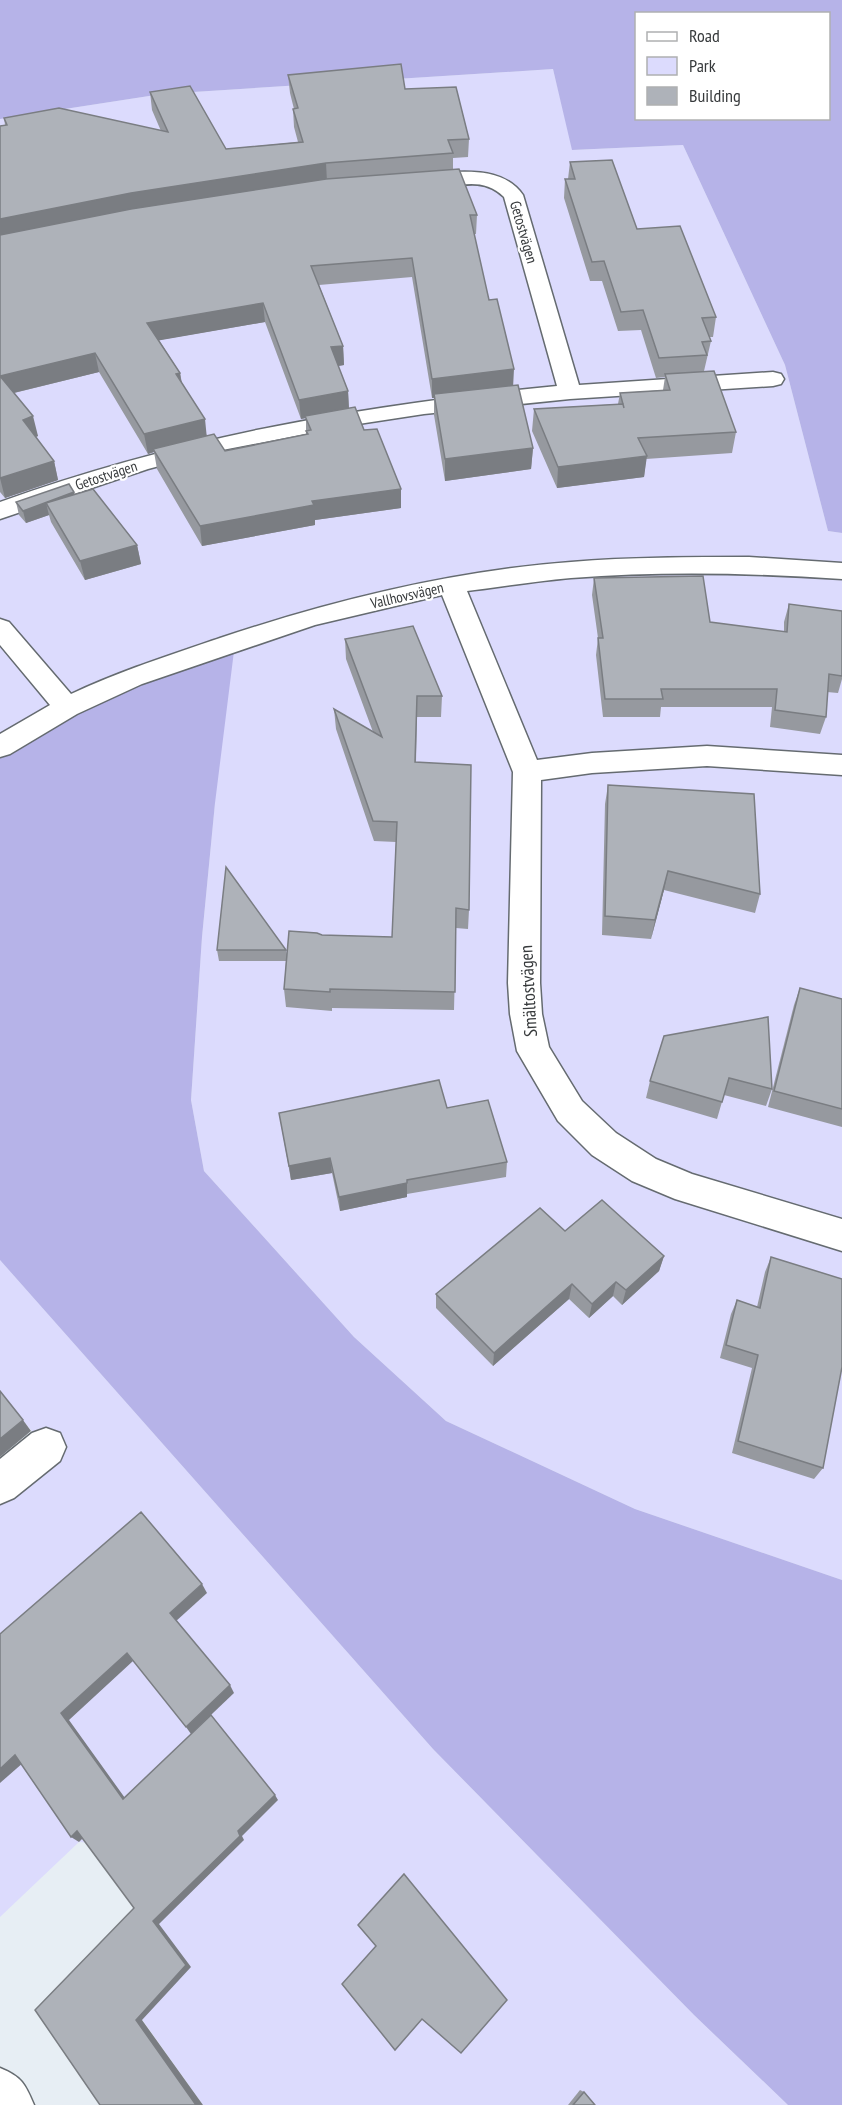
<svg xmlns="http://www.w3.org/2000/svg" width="842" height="2105" font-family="'PT Sans Narrow',sans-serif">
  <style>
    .green { fill: #dcdbfd }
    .forest { fill: #b6b3e8; fill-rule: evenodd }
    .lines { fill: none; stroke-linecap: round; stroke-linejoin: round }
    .minor-casing { stroke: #656b70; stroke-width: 3 }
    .minor { fill: #fff; fill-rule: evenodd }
    .wall { fill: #96999f; fill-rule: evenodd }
    .shaded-wall { fill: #7a7d82 }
    .building { fill: #aeb2b9; stroke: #7a7d82; stroke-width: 1.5 }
    .labels { text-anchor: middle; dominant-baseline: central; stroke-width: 4.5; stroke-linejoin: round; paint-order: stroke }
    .far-street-label { font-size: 15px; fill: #373a3c; stroke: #fff }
    .street-label { font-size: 18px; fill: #373a3c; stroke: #fff }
  </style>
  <rect width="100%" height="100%" fill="#e7eef4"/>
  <g class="green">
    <path d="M553 69 573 150 683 145 785 365 828 531 842 533V1580L635 1509 446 1421 354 1337 204 1171 191 1100 202 937 215 803 0 747V119L162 94Z"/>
    <path d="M0 1260 433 1749 694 2015 788 2105H203L104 1966 153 1916 90 1843 79 1842 0 1917V1485L45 1447 2 1395 0 1396Z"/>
  </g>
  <g class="forest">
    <path d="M0 0H842V533L828 531 785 365 683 145 572 150 553 69 162 94 0 119ZM636 14H828V118H636Z"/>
    <path d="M235 643 215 803 202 937 191 1100 204 1171 354 1337 446 1421 635 1509 842 1580V2105H788L694 2015 433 1749 0 1260V747L67 707Z"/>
  </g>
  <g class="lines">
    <g class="minor-casing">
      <g id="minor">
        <path d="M456 172C481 171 508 173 523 195L579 385 773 372 781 374 784 379 781 384 773 386 570 399 424 414 352 425 212 452 148 469 0 519V502C184 436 363 405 557 386L504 197C477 170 443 195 412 187L409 183 412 179Z"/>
        <path d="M749 557 842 563V579C752 573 662 571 571 578 536 581 501 587 467 591L537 760 592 753 707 746 842 755V775L707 766 592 773 541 780 540 983 542 1014 549 1047 582 1101 616 1133 656 1159 692 1174 842 1219V1251L675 1199 632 1181 592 1155 558 1121 517 1051 510 1014 508 983 513 772 442 595 315 625 142 684 77 714 10 754 0 757V734L50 705 0 645V619L9 622 71 694C120 671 170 655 220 638 334 600 451 571 571 562 630 557 690 557 749 557Z"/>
        <path d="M46 1428 60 1433 66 1447 60 1461 14 1498 0 1504V1459L32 1433Z"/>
        <path d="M0 2068C22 2077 25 2084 34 2105H0Z"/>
      </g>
    </g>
    <use href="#minor" class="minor"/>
  </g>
  <g class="wall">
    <path d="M288 75 405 89 469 139 468 157 453 158V169L477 215 476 234H474L489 300 513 386 533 448 531 469 445 481 434 415V398H432L412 277 319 285 343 346 344 365 338 366 348 391 349 408 364 430 401 489V508L315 520V525L202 546 157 469 154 452 148 454 99 372 14 393 38 436 36 437 54 461 58 480 5 498 0 492V126L5 125 4 118 161 131 152 110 150 92 226 149 298 142 294 127 293 109H294L290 93ZM265 322 301 419 306 418V434L225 451 207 436 182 383 180 373 159 340Z"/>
    <path d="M570 162 637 229 716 317 713 337H709L711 341 704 371 736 432 732 453 646 459 644 477 557 488 532 431 534 409 618 404 620 393 663 390 665 377 656 378 641 330 618 331 602 281H590L564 198 565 179H568Z"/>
    <path d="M74 492 75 495 137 545 141 564 85 580 51 522 49 515 26 523 19 515 16 502Z"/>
    <path d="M594 578 710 622 784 632V622L789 604 842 611V679L838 693 827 692 826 717 820 734 770 727 772 707H661L660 717H603L596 655 598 638 592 595Z"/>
    <path d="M345 639 442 696 441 717H417L416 762 469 910 468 929 456 928 454 1010 332 1008V1011L286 1007 284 989 286 961H219L217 950H286L287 954 322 935 392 937 396 842 374 841 336 729 334 709 373 732 346 659Z"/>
    <path d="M608 785 760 894 755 913 664 890 651 939 602 935 605 804Z"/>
    <path d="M800 988 842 999V1127L768 1107 794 1005Z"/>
    <path d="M664 1036 772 1089 766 1106 724 1095 717 1119 646 1098 650 1081Z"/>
    <path d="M447 1108 507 1162 506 1177 407 1194V1197L340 1211 332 1173 291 1180 279 1113Z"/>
    <path d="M565 1231 664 1256 659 1271 622 1305 613 1296 589 1318 569 1299 493 1366 436 1308V1294Z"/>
    <path d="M771 1257 823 1468 814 1479 732 1453 752 1368 720 1358 731 1314 737 1300 757 1307 765 1272Z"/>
    <path d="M580 2090 584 2092 595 2105H568Z"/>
  </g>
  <g class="shaded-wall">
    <path d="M326 163 327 182 0 239V219L131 193Z"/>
    <path d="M263 303 265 322 150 342 147 323Z"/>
    <path d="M343 346 344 365 332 367 331 347Z"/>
    <path d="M95 353 99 372 5 395 0 376Z"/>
    <path d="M514 369 513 388 434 394V398H432V379Z"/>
    <path d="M180 373 183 393 176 374Z"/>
    <path d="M348 391 349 411 305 416 306 418 301 419 299 400Z"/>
    <path d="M33 416 38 436 28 440 23 420Z"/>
    <path d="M205 419 207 439 153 449 154 452 148 454 144 434Z"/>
    <path d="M533 448 531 469 445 481V459Z"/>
    <path d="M647 456 644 477 557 488 558 467Z"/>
    <path d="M54 461 58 480 5 498 0 478Z"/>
    <path d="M401 489V508L315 520V525L202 546 200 526 312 501Z"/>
    <path d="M74 492 77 505 46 503 49 515 26 523 23 511Z"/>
    <path d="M137 545 141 564 85 580 80 561Z"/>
    <path d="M668 871 664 890 651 939 655 920Z"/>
    <path d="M330 1158 332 1173 291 1180 289 1166Z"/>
    <path d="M407 1183V1197L340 1211 339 1197Z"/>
    <path d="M664 1256 659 1271 622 1305 626 1290Z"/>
    <path d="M616 1282 613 1296 589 1318 592 1304Z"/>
    <path d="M572 1284 569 1299 493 1366 494 1353Z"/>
    <path d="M23 1420 31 1431 0 1457V1439Z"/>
    <path d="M202 1584 207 1593 175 1622 170 1613Z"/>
    <path d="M127 1653 133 1661 69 1720 130 1805 123 1799 61 1713Z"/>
    <path d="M230 1685 234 1693 191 1734 186 1727Z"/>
    <path d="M15 1755 24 1762 0 1783V1769Z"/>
    <path d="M275 1795 278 1800 242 1836 244 1840 159 1924 191 1967 142 2020 203 2105H196L136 2020 153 1921 238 1831Z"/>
    <path d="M77 1831 85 1836 79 1842 71 1837Z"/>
  </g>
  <g class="building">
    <path d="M401 64 405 89 456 87 469 139 448 140 453 153 326 163 131 193 0 219V126L7 125 4 118 59 108 168 132 150 92 190 86 226 149 303 142 293 109 298 108 288 75Z"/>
    <path d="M612 160 637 229 680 226 716 317 702 318 711 341 702 342 707 355 659 358 643 310 621 312 604 261 592 262 565 179H575L570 162Z"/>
    <path d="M459 169 477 215H470L489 300 497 299 514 369 432 379 412 258 311 266 343 346 331 347 348 391 299 400 263 303 147 323 180 373 176 374 205 419 144 434 95 353 0 376 33 416 23 420 54 461 0 478V235L131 209 326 179Z"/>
    <path d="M714 371 736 432 638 438 647 456 558 467 534 409 623 404 624 408 620 393 670 390 665 374Z"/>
    <path d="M518 385 533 448 445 459 434 394Z"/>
    <path d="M355 407 364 430 377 429 401 489 312 501 314 505 200 526 153 449 214 434 225 451 308 434 306 431 311 430 305 416Z"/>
    <path d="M69 484 74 492 23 511 16 502Z"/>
    <path d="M93 489 137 545 80 561 46 503Z"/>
    <path d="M703 576 710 622 787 632 789 604 842 611V676L829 674 826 717 775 710 777 689H661L663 699H605L598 638H603L594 578Z"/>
    <path d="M413 626 442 696H417L415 762 471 765 469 910 456 908 455 992 330 989V992L284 989 289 931 317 933 322 935 392 937 397 822 373 821 334 709 382 737 345 639Z"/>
    <path d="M608 785 754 794 760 894 668 871 655 920 605 916Z"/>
    <path d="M226 867 286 950H217Z"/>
    <path d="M800 988 842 999V1109L774 1091Z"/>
    <path d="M768 1017 772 1089 729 1078 722 1102 650 1081 664 1036Z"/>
    <path d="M439 1080 447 1108 488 1100 507 1162 407 1180V1183L339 1197 330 1158 289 1166 279 1113Z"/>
    <path d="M602 1200 664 1256 626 1290 616 1282 592 1304 572 1284 494 1353 436 1294 540 1208 565 1231Z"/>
    <path d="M771 1257 842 1279V1367L823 1468 738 1441 758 1355 726 1345 737 1300 760 1308Z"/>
    <path d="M0 1391 23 1420 0 1439Z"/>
    <path d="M141 1512 202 1584 170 1613 230 1685 186 1727 127 1653 61 1713 123 1799 211 1715 275 1795 238 1831 240 1836 153 1921 186 1965 136 2020 196 2105H100L35 2010 134 1908 77 1831 71 1837 15 1755 0 1769V1634Z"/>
    <path d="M404 1874 507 2000 461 2053 422 2019 395 2050 342 1984 376 1946 358 1925Z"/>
    <path d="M584 2092 595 2105H573Z"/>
  </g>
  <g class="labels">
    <g class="far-street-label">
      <text transform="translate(524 232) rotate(74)">Getostvägen</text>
      <text transform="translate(106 475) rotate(-18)">Getostvägen</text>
      <text transform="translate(407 595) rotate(-13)">Vallhovsvägen</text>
    </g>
    <g class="street-label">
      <text transform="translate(528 991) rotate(-93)">Smältostvägen</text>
    </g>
  </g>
  <rect x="635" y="12" width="195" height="108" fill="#ffffff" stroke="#afb0b1" stroke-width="1.5"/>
  <rect x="647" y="32" width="30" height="9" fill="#ffffff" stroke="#afb0b1" stroke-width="1.5"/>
  <text x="689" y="42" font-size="18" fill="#373a3c">Road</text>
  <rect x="647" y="57" width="30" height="18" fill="#dcdbfd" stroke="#afb0b1" stroke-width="1.5"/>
  <text x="689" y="72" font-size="18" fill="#373a3c">Park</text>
  <rect x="647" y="87" width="30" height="18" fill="#aeb2b9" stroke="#afb0b1" stroke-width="1.5"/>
  <text x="689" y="102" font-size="18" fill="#373a3c">Building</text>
</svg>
